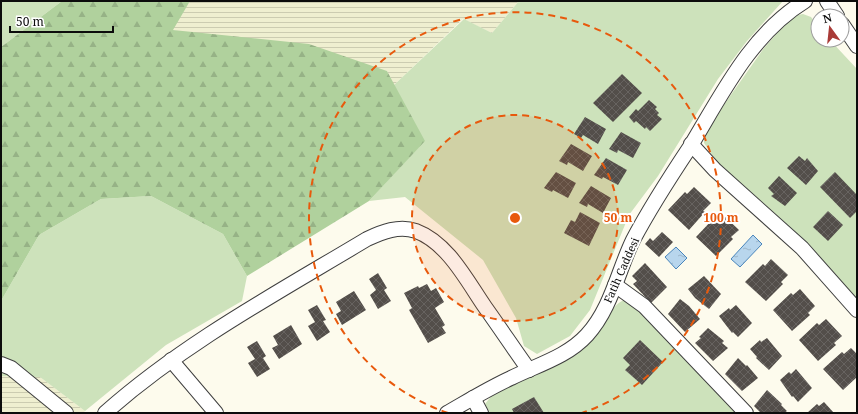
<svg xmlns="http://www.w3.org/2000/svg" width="858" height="414" font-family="'Noto Serif',serif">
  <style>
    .farmland { fill: url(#farmland-rules) }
    .grass { fill: #cde2bb }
    .forest { fill: url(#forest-firs) }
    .water { fill: url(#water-ripples); stroke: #4985bb }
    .building { fill: url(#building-cross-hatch) }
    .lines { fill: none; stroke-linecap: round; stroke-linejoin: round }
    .minor-casing { stroke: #3f3f3f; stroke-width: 16 }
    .minor { stroke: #fff; stroke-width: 14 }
    .ring { fill: none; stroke: #e8590c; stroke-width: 2; stroke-dasharray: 7 5 }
    .labels { text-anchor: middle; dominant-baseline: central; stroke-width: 4; stroke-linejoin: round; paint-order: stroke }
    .street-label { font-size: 11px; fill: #0c0c0c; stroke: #fff }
    .centre { fill: #e8590c; stroke: #fff; stroke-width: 2 }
    .ring-label { font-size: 12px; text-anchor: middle; font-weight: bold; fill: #e8590c; stroke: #fff; stroke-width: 4; stroke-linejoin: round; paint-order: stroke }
  </style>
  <defs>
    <pattern id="farmland-rules" width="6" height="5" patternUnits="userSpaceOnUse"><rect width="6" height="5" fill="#efefd0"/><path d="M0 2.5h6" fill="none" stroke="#ccccb1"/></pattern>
    <pattern id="forest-firs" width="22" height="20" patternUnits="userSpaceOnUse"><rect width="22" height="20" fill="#b0d19d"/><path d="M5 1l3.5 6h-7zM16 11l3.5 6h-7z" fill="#96b286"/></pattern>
    <pattern id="water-ripples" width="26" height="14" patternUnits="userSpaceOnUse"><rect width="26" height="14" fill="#b8d6ed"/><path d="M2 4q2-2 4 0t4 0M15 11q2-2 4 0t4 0" fill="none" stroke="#9db6ca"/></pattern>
    <pattern id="building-cross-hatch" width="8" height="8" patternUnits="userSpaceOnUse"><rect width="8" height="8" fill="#534e4a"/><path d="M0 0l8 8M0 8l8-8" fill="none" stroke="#676360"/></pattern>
  </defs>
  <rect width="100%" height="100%" fill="#fdfbed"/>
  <g class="farmland">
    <path d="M190 1H519L492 33 463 19 394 85 387 71 172 30Z"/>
    <path d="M1 376 40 377 85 411 83 413H1Z"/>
  </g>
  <g class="grass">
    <path d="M1 1H62L1 47Z"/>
    <path d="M519 1H783L747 41 718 79 658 176 629 215 590 310 570 336 537 354 524 346 516 318 483 260 405 197 369 201 424 141 394 85 464 19 492 33Z"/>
    <path d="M803 14 811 17 818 26V40H830L857 69V301L719 165 704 143V133L764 48 792 16Z"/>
    <path d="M151 196 223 234 247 276 242 301 166 345 85 411 40 377 1 376V301L39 235 101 199Z"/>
    <path d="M624 300 642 312 738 413H490L485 404 493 394C523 378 573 359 596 335 606 325 610 306 624 300Z"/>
  </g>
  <path class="forest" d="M62 1H190L173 30 309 44 387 71 425 141 369 201 247 276 223 234 151 196 101 199 39 235 1 301V47Z"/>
  <g class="water">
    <path d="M753 235 762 244 740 267 731 259Z"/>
    <path d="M676 247 687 258 676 269 665 257Z"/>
  </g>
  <g class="building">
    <path d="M622 74 642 93 613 122 593 103Z"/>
    <path d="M649 100 657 107 655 109 659 113 657 115 662 119 650 131 646 127 645 129 636 121 634 123 629 117 636 109 638 111Z"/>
    <path d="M585 117 606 129 598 144 583 135 581 138 574 134Z"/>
    <path d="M621 132 641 143 633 158 618 150 617 153 609 149Z"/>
    <path d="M571 144 592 156 583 171 568 162 567 165 559 161Z"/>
    <path d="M799 156 805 161 807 158 818 171 806 185 787 168Z"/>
    <path d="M606 158 627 170 618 185 603 177 602 179 594 175Z"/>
    <path d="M556 172 576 183 568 198 553 190 552 192 544 188Z"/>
    <path d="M835 172 857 195V211L850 218 820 187Z"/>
    <path d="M779 176 797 193 785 206 771 196 774 194 768 188Z"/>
    <path d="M591 186 611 198 603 213 588 204 587 207 579 203Z"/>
    <path d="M694 187 711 203 703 211 705 212 689 230 668 210 685 192 687 194Z"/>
    <path d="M828 211 843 225 828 241 813 227Z"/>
    <path d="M580 212 600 223 589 246 564 233 571 220 575 222Z"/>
    <path d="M722 214 739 230 731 237 733 239 716 256 696 237 713 219 715 221Z"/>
    <path d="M662 232 673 242 659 257 645 244 650 238 653 241Z"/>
    <path d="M771 259 788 275 781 282 783 284 766 301 745 282 763 264 765 266Z"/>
    <path d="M645 263 667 287 651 303 633 284 637 281 632 276Z"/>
    <path d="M378 273 387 288 384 290 391 301 378 309 370 295 376 290 369 279Z"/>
    <path d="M704 276 721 294 709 309 695 298 688 289Z"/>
    <path d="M427 284 431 291 436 288 444 302 435 308 445 325 442 327 446 333 428 343 409 310 412 308 404 293 418 286 419 288Z"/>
    <path d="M800 289 815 306 808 313 810 315 792 331 773 310 791 293 793 295Z"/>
    <path d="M354 291 366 310 342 325 336 314 341 311 336 302Z"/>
    <path d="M680 299 689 306 700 319 685 332 668 314Z"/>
    <path d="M317 305 326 320 323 321 330 332 317 341 308 326 315 322 308 310Z"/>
    <path d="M736 305 752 323 738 337 733 332 732 333 719 316 729 308 730 310Z"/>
    <path d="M826 319 842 336 834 343 836 345 818 361 799 340 817 323 819 325Z"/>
    <path d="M291 325 302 344 279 359 272 348 278 345 273 336Z"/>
    <path d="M708 328 724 341 722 343 728 348 713 361 695 343 701 338 699 337Z"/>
    <path d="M767 338 782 356 769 370 756 358 757 357 750 349 760 340 761 342Z"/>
    <path d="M640 340 663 362 642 385 625 370 630 365 623 358Z"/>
    <path d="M257 341 266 356 263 358 270 369 257 377 248 363 255 359 247 347Z"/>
    <path d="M851 348 857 354V377L843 390 823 369 842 352 844 354Z"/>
    <path d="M738 358 746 366 747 365 758 378 742 391 725 374Z"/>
    <path d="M796 369 812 388 798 402 793 396 792 397 780 380 789 372 791 374Z"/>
    <path d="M767 390 782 404 781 405 787 411 784 413H761L754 406Z"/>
    <path d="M534 397 544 413H514L512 409Z"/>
    <path d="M824 402 834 413H807L817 404 819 406Z"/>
  </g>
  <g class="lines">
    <g class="minor-casing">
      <g id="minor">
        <path d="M827 1 837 16"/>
        <path d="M842 24 857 46"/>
        <path d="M691 144 715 170 802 248 857 310"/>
        <path d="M615 285 644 306 746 413"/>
        <path d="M171 360 216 413"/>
        <path d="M1 364 11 368 66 413"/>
        <path d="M473 398 481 413"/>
        <path d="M105 413C184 343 277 293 367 239 382 232 399 225 416 231 448 243 467 281 485 307 500 328 514 349 529 370"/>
        <path d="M447 413C468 401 489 388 511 378 537 365 567 357 587 335 611 309 618 271 633 240 650 208 670 177 690 147 722 94 751 34 805 1"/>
      </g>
    </g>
    <use href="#minor" class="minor"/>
  </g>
  <circle cx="515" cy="218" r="103" fill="#e8590c" fill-opacity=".12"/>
  <g class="ring">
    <circle cx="515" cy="218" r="103"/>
    <path d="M448 413A206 206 0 1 1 582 413"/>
  </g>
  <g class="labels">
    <g class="street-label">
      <text transform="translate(621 270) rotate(-66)">Fatih Caddesi</text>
    </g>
  </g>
  <circle cx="515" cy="218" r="6" class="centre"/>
  <g class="ring-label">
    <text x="618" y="222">50 m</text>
    <text x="721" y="222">100 m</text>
  </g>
  <rect width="858" height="414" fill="none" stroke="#0c0c0c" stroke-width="4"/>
  <g transform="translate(830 28) rotate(345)"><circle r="19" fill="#ffffff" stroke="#9e9e9e"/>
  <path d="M0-3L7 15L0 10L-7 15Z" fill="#a93a37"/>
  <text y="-6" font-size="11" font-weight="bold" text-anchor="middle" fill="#0c0c0c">N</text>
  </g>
  <path d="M10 26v6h103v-6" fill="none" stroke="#0c0c0c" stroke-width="2"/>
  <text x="16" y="26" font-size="12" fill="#0c0c0c" stroke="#ffffff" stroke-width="3" paint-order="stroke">50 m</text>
</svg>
